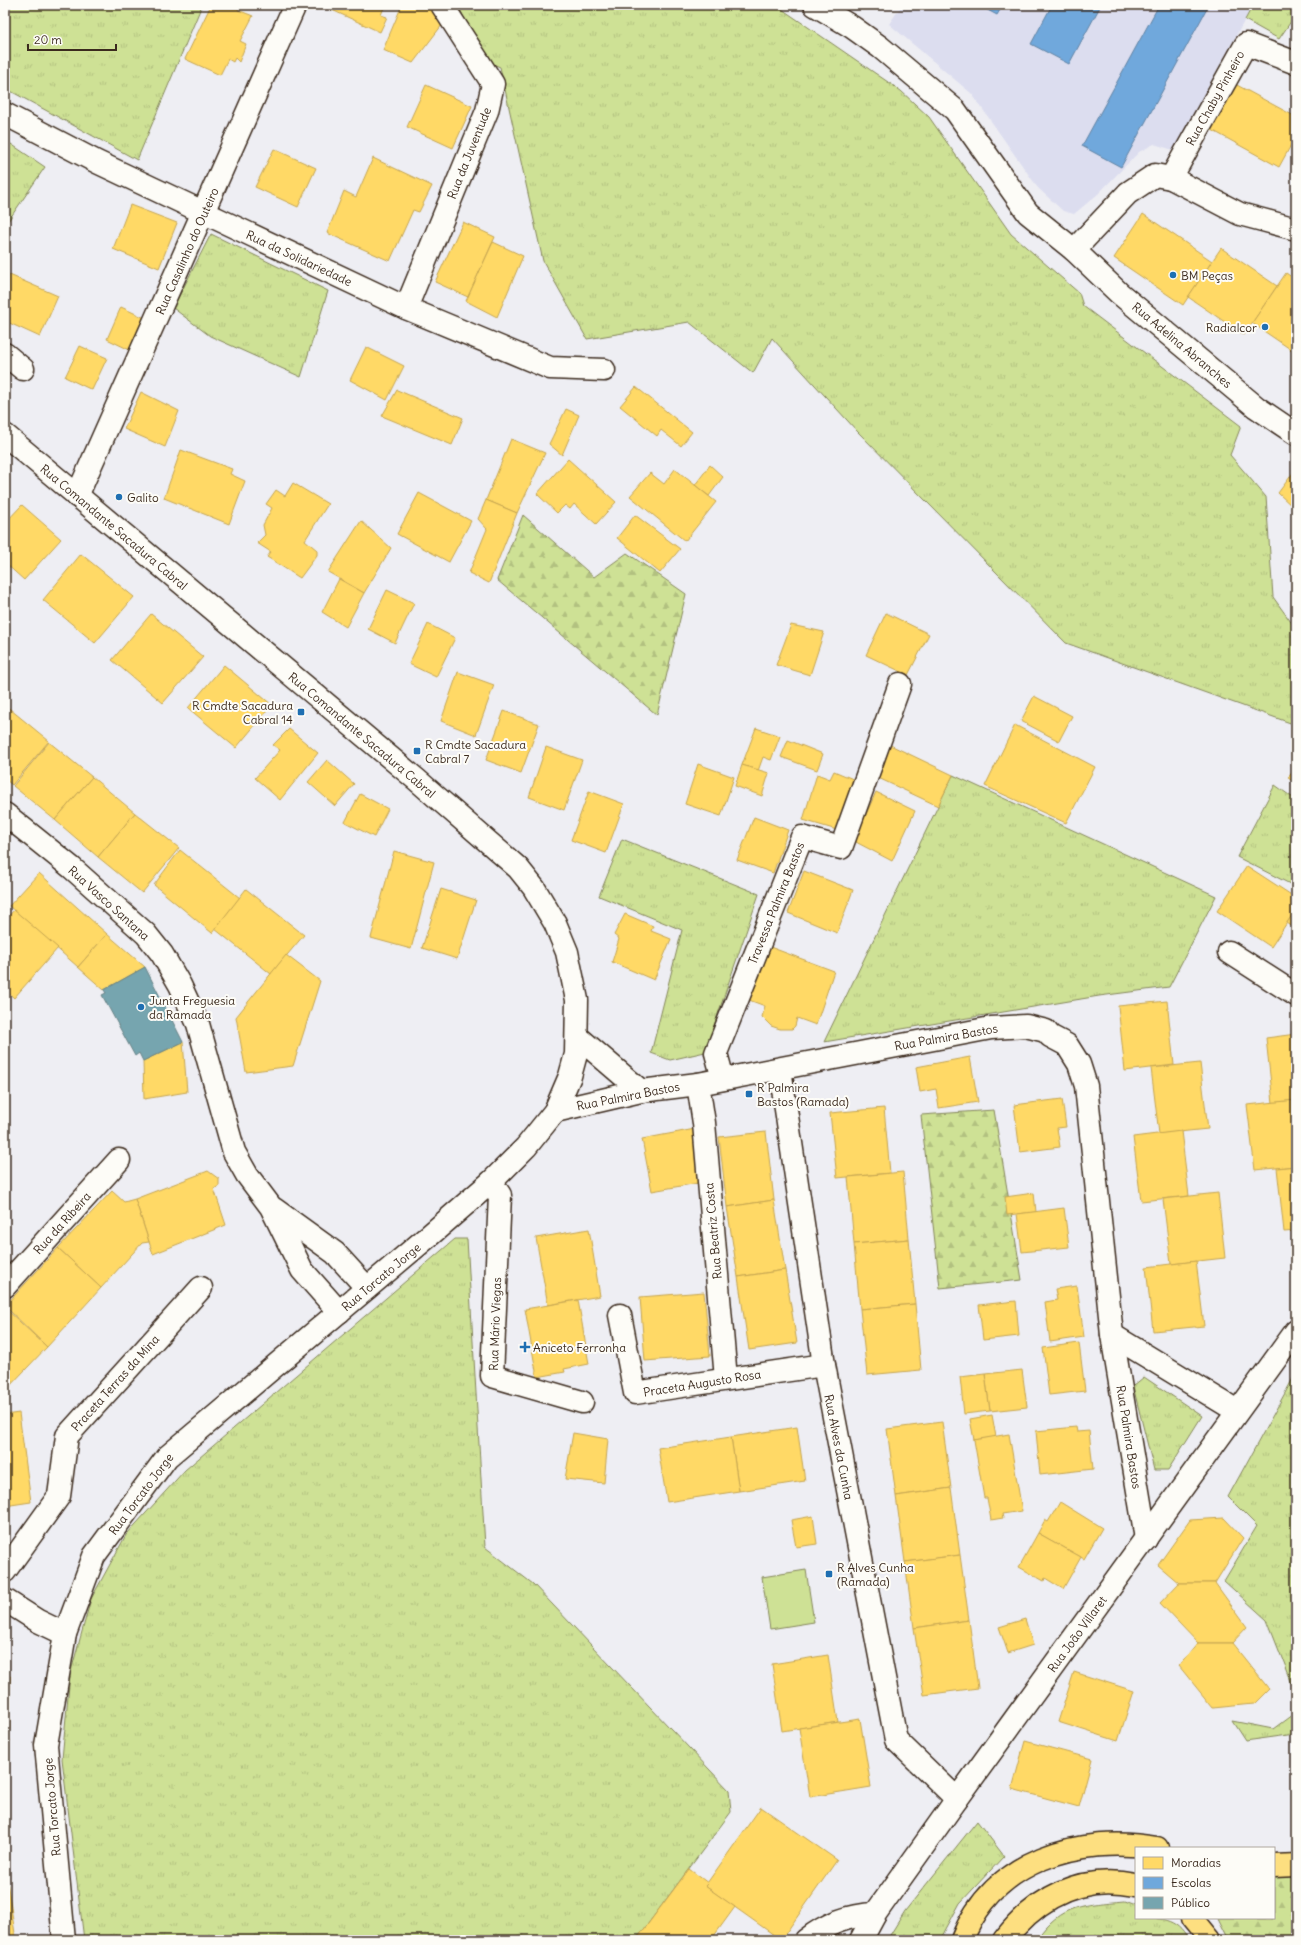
<svg xmlns="http://www.w3.org/2000/svg" width="1301" height="1945" font-family="Delius,sans-serif">
  <style>
    .built { fill: #dcddef }
    .grass { fill: url(#grass-tufts); stroke: #84865a }
    .forest { fill: url(#forest-firs); stroke: #84865a }
    .green { fill: #cee195; stroke: #84865a }
    .homes { fill: #ffd966; stroke: #c4a450 }
    .schools { fill: #6fa8dc; stroke: #5f82a3 }
    .public { fill: #76a5af; stroke: #648084 }
    .lines { fill: none; stroke-linecap: round; stroke-linejoin: round }
    .street-casing { stroke: #3b2a1e; stroke-width: 25 }
    .secondary-casing { stroke: #3b2a1e; stroke-width: 25 }
    .primary-casing { stroke: #3b2a1e; stroke-width: 25 }
    .street { stroke: #fdfcf7; stroke-width: 22 }
    .secondary { stroke: #fdfcf7; stroke-width: 22 }
    .primary { stroke: #fddf80; stroke-width: 22 }
    .poi-dot { fill: #1f6fb2; stroke: #fdfcf7; stroke-width: 1.5 }
    .labels { text-anchor: middle; dominant-baseline: central; stroke-width: 4; stroke-linejoin: round; paint-order: stroke }
    .street-label { font-size: 12px; fill: #3b2a1e; stroke: #fdfcf7 }
    .poi-label { font-size: 12px; fill: #3b2a1e; stroke: #fdfcf7; text-anchor: start }
  </style>
  <defs>
    <pattern id="grass-tufts" width="24" height="20" patternUnits="userSpaceOnUse"><rect width="24" height="20" fill="#cee195"/><path d="M3 7l-1-3M5 7V3M7 7l1-3M15 17l-1-3M17 17v-4M19 17l1-3" fill="none" stroke="#b2c180"/></pattern>
    <pattern id="forest-firs" width="22" height="20" patternUnits="userSpaceOnUse"><rect width="22" height="20" fill="#cee195"/><path d="M5 1l3.5 6h-7zM16 11l3.5 6h-7z" fill="#b2c180"/></pattern>
  </defs>
  <rect width="100%" height="100%" fill="#eeeef3"/>
  <filter id="ink" filterUnits="userSpaceOnUse"><feTurbulence type="fractalNoise" baseFrequency=".025" numOctaves="2"/><feDisplacementMap in="SourceGraphic" scale="8" xChannelSelector="R" yChannelSelector="G"/><feConvolveMatrix kernelMatrix="1 2 1 2 8 2 1 2 1" color-interpolation-filters="sRGB"/></filter>
  <g filter="url(#ink)">
    <path class="built" d="M902 5H1253L1173 150 1154 144 1139 152 1098 194 1074 214 1063 211 1038 188 972 94 889 24Z"/>
    <g class="grass">
      <path d="M5 5H202L137 160 5 88Z"/>
      <path d="M458 5H776L901 91 929 117 1011 234 1079 293 1083 306 1241 426 1230 455 1266 497 1273 597 1296 629V725L1066 643 857 431 772 338 753 373 689 322 587 339 543 261 500 67 484 60Z"/>
      <path d="M1253 5H1296V14L1279 39 1245 20Z"/>
      <path d="M5 140 45 167 6 224 5 223Z"/>
      <path d="M211 234 328 291 301 377 210 336 173 308Z"/>
      <path d="M953 775 1216 896 1169 987 1099 996 824 1042Z"/>
      <path d="M1275 785 1296 800V887L1237 857Z"/>
      <path d="M622 839 759 894 705 1052 670 1060 651 1053 682 930 599 896Z"/>
      <path d="M455 1239H467L485 1547 533 1584 729 1790 731 1812 636 1940H84L62 1759 70 1675 91 1599 126 1535 185 1470Z"/>
      <path d="M1296 1373V1694L1267 1620 1224 1581 1257 1526 1228 1497Z"/>
      <path d="M1144 1377 1202 1416 1168 1470H1154L1133 1386Z"/>
      <path d="M1296 1712V1734L1245 1741 1232 1721 1273 1729Z"/>
      <path d="M977 1821 1004 1856 960 1903 940 1940H887L905 1911Z"/>
      <path d="M1125 1901 1136 1905V1918C1158 1918 1177 1917 1188 1940H1036C1061 1903 1084 1905 1125 1901Z"/>
    </g>
    <g class="forest">
      <path d="M523 515 594 577 627 553 686 594 657 715 497 580Z"/>
      <path d="M994 1110 1022 1280 940 1288 921 1115Z"/>
      <path d="M1274 1872H1296V1940H1230L1219 1918H1274Z"/>
    </g>
    <path class="green" d="M806 1570 814 1622 770 1629 762 1577Z"/>
    <g class="homes">
      <path d="M211 5H239L238 10 253 16 240 41 246 44 239 62 235 58 233 62 228 59 220 75 185 59Z"/>
      <path d="M321 5H385L381 15 387 17 380 32Z"/>
      <path d="M402 5H428L442 25 413 63 383 50Z"/>
      <path d="M1235 84 1296 117V136L1279 167 1210 129Z"/>
      <path d="M426 85 472 106 453 148 407 127Z"/>
      <path d="M1296 136V150L1290 147Z"/>
      <path d="M274 149 316 168 298 207 255 187Z"/>
      <path d="M373 158 432 186 419 212 413 210 390 261 327 233 344 191 356 197Z"/>
      <path d="M130 205 177 223 159 268 113 249Z"/>
      <path d="M1143 214 1212 261 1183 305 1114 258Z"/>
      <path d="M463 222 495 237 468 297 435 282Z"/>
      <path d="M493 242 523 256 497 317 466 301Z"/>
      <path d="M1221 248 1277 286 1244 335 1188 297Z"/>
      <path d="M5 273 58 296 40 337 5 321Z"/>
      <path d="M1286 273 1296 280V353L1252 323Z"/>
      <path d="M121 307 149 320 134 352 107 339Z"/>
      <path d="M80 346 107 358 92 390 65 377Z"/>
      <path d="M366 347 404 366 387 400 350 380Z"/>
      <path d="M636 387 692 432 681 446 661 430 657 436 620 406Z"/>
      <path d="M397 390 463 418 452 445 382 416Z"/>
      <path d="M141 392 179 411 165 447 124 429Z"/>
      <path d="M566 409 579 415 562 455 549 444Z"/>
      <path d="M511 439 545 453 517 513 486 500Z"/>
      <path d="M181 450 232 469 230 474 245 481 229 524 164 498Z"/>
      <path d="M568 459 616 502 596 524 574 504 570 509 565 505 557 513 537 494Z"/>
      <path d="M710 465 723 477 709 496 695 485Z"/>
      <path d="M675 469 716 502 685 541 630 496 650 473 664 484Z"/>
      <path d="M1296 469V510L1278 493Z"/>
      <path d="M293 483 328 504 305 540 317 550V555L300 578 267 557 271 552 257 543 265 535 263 525 272 508 266 504 276 490 285 496Z"/>
      <path d="M419 493 471 521 449 562 397 534Z"/>
      <path d="M486 500 517 513 489 583 469 573 487 529 478 519Z"/>
      <path d="M22 505 61 539 24 580 5 563V523Z"/>
      <path d="M635 515 680 549 660 573 617 538Z"/>
      <path d="M361 521 391 548 364 593 328 572Z"/>
      <path d="M81 554 134 597 95 643 43 600Z"/>
      <path d="M339 579 364 593 346 627 322 612Z"/>
      <path d="M387 590 414 603 395 643 368 629Z"/>
      <path d="M886 613 929 634 908 675 866 655Z"/>
      <path d="M151 614 203 657 163 703 112 660Z"/>
      <path d="M428 624 455 638 436 677 409 664Z"/>
      <path d="M791 625 824 632 810 675 776 665Z"/>
      <path d="M224 665 272 705 236 748 188 708Z"/>
      <path d="M458 672 494 685 476 735 441 721Z"/>
      <path d="M1034 696 1072 716 1059 741 1021 721Z"/>
      <path d="M5 705 49 741 12 785 5 779Z"/>
      <path d="M504 711 539 724 521 773 486 760Z"/>
      <path d="M1015 725 1095 767 1066 823 985 786Z"/>
      <path d="M756 728 780 736 771 760 763 757 758 771 742 765Z"/>
      <path d="M289 729 318 753 280 800 255 778 280 750 273 745Z"/>
      <path d="M788 740 823 754 817 770 781 757Z"/>
      <path d="M49 742 92 777 55 820 13 786Z"/>
      <path d="M886 743 953 775 938 806 872 775Z"/>
      <path d="M546 747 582 760 564 810 529 797Z"/>
      <path d="M327 760 354 784 335 806 308 782Z"/>
      <path d="M698 764 734 777 721 816 685 804Z"/>
      <path d="M742 765 769 773 762 796 735 786Z"/>
      <path d="M1296 767V783L1288 778Z"/>
      <path d="M834 771 853 779 837 830 803 820 817 774 830 779Z"/>
      <path d="M92 777 135 813 98 857 55 820Z"/>
      <path d="M589 791 624 804 606 853 571 840Z"/>
      <path d="M876 792 915 811 892 861 854 841Z"/>
      <path d="M360 794 388 809 374 837 345 822Z"/>
      <path d="M135 813 179 848 142 893 98 857Z"/>
      <path d="M754 817 788 830 773 873 737 860Z"/>
      <path d="M180 850 240 898 212 933 154 885Z"/>
      <path d="M394 851 434 862 411 949 371 938Z"/>
      <path d="M1247 866 1296 898V909L1271 947 1217 911Z"/>
      <path d="M804 871 853 890 837 933 788 913Z"/>
      <path d="M39 873 107 934 78 967 9 906Z"/>
      <path d="M246 889 304 935 271 974 215 929Z"/>
      <path d="M441 889 476 900 457 959 422 948Z"/>
      <path d="M1296 909V929L1287 923Z"/>
      <path d="M14 910 58 948 14 998 5 990V920Z"/>
      <path d="M625 914 653 926 651 931 671 939 654 980 612 962 619 939 614 935Z"/>
      <path d="M107 934 145 967 104 990 78 967Z"/>
      <path d="M770 947 834 971 816 1025 797 1018 795 1026 792 1029H780L771 1026 762 1017 765 1006 749 1000Z"/>
      <path d="M286 955 320 981 293 1066 246 1072 236 1017Z"/>
      <path d="M1167 1001 1174 1065 1125 1071 1118 1006Z"/>
      <path d="M1296 1034V1100L1273 1103 1266 1038Z"/>
      <path d="M183 1042 187 1092 144 1099 143 1061Z"/>
      <path d="M970 1057 978 1102 939 1108 936 1089 920 1092 916 1067Z"/>
      <path d="M1200 1063 1208 1129 1159 1134 1151 1068Z"/>
      <path d="M1062 1099 1066 1127 1057 1128 1060 1147 1020 1152 1014 1105Z"/>
      <path d="M1296 1100V1166L1255 1170 1247 1105Z"/>
      <path d="M884 1108 890 1173 837 1178 830 1113Z"/>
      <path d="M695 1129 704 1182 652 1191 642 1139Z"/>
      <path d="M1181 1131 1189 1196 1141 1201 1133 1137Z"/>
      <path d="M766 1132 774 1200 727 1207 719 1137Z"/>
      <path d="M1296 1166V1231L1284 1232 1277 1168Z"/>
      <path d="M208 1171 219 1179V1186L214 1189 226 1225 153 1254 135 1199Z"/>
      <path d="M903 1172 909 1239 854 1244 848 1177Z"/>
      <path d="M112 1191 124 1202 135 1199 149 1242 142 1243 101 1288 58 1248Z"/>
      <path d="M1034 1193 1036 1212 1007 1215 1005 1197Z"/>
      <path d="M1218 1193 1225 1258 1171 1264 1163 1199Z"/>
      <path d="M774 1200 785 1270 738 1277 727 1207Z"/>
      <path d="M1064 1208 1069 1247 1022 1252 1017 1214Z"/>
      <path d="M589 1229 600 1296 548 1305 536 1238Z"/>
      <path d="M909 1239 915 1304 860 1309 854 1244Z"/>
      <path d="M58 1248 101 1288 47 1347 5 1306Z"/>
      <path d="M1196 1261 1204 1326 1153 1331 1146 1267Z"/>
      <path d="M785 1270 797 1343 749 1350 738 1277Z"/>
      <path d="M1077 1286 1084 1337 1050 1342 1045 1302 1057 1300 1055 1289Z"/>
      <path d="M704 1292 710 1356 645 1361 640 1297Z"/>
      <path d="M578 1300 589 1364 564 1369 565 1372 537 1377 525 1309Z"/>
      <path d="M1016 1301 1019 1336 983 1340 979 1305Z"/>
      <path d="M915 1304 921 1370 867 1375 860 1309Z"/>
      <path d="M5 1308 47 1347 5 1391Z"/>
      <path d="M1079 1343 1085 1391 1049 1395 1043 1348Z"/>
      <path d="M1022 1370 1027 1407 990 1411 985 1374Z"/>
      <path d="M985 1374 990 1411 964 1414 960 1377Z"/>
      <path d="M19 1413 31 1502 11 1505 5 1513V1415Z"/>
      <path d="M992 1415 996 1437 974 1440 970 1419Z"/>
      <path d="M942 1422 951 1488 896 1496 887 1429Z"/>
      <path d="M797 1427 805 1481 739 1491 731 1437Z"/>
      <path d="M1076 1427 1077 1432 1089 1431 1093 1469 1040 1475 1036 1431Z"/>
      <path d="M573 1433 608 1439 604 1483 565 1479Z"/>
      <path d="M1009 1434 1022 1511 1002 1514 1003 1518 991 1520 987 1498H984L974 1440Z"/>
      <path d="M731 1437 739 1491 667 1502 658 1448Z"/>
      <path d="M951 1488 960 1555 905 1562 896 1496Z"/>
      <path d="M1060 1502 1102 1528 1084 1559 1038 1533 1045 1520 1048 1522Z"/>
      <path d="M813 1516 817 1544 796 1547 791 1520Z"/>
      <path d="M1224 1518 1243 1538 1215 1583H1179L1158 1565 1190 1520Z"/>
      <path d="M1038 1533 1081 1557 1063 1589 1045 1578 1044 1581 1019 1567Z"/>
      <path d="M960 1555 969 1620 914 1628 905 1562Z"/>
      <path d="M1179 1583H1215L1247 1627 1232 1643H1198L1160 1603Z"/>
      <path d="M1025 1619 1033 1645 1008 1653 999 1627Z"/>
      <path d="M969 1620 978 1688 924 1695 914 1628Z"/>
      <path d="M1198 1643H1232L1269 1689 1254 1704 1213 1708 1179 1666Z"/>
      <path d="M828 1655 838 1722 782 1731 772 1664Z"/>
      <path d="M1074 1672 1134 1691 1118 1741 1058 1722Z"/>
      <path d="M5 1676H10L9 1748 5 1749Z"/>
      <path d="M860 1719 871 1787 810 1797 799 1728Z"/>
      <path d="M1025 1741 1092 1759 1079 1807 1012 1789Z"/>
      <path d="M761 1807 837 1860 781 1940 705 1886Z"/>
      <path d="M689 1869 708 1883 705 1886 735 1907 711 1940H636Z"/>
      <path d="M5 1881H7L16 1940H5Z"/>
    </g>
    <g class="schools">
      <path d="M978 5H1003L997 15Z"/>
      <path d="M1052 5H1101L1069 64 1031 44Z"/>
      <path d="M1159 5H1209L1121 167 1082 146Z"/>
    </g>
    <path class="public" d="M145 967 183 1042 143 1061 139 1053 135 1056 102 995 106 993 104 990Z"/>
    <g class="lines">
      <g class="street-casing">
        <g id="street">
          <path d="M815 5 852 27 880 47 955 110 1028 213 1074 250 1119 293 1256 407 1296 434"/>
          <path d="M5 114 97 162 406 308 550 368 604 370"/>
          <path d="M1171 178 1246 44 1296 63"/>
          <path d="M1074 250 1128 193 1155 175 1171 178 1240 214 1296 229"/>
          <path d="M406 308 487 111 493 84 442 5"/>
          <path d="M5 354 23 369"/>
          <path d="M77 496 295 5"/>
          <path d="M5 814 72 868 146 934 162 954 180 985 198 1024 234 1152 247 1175 271 1207 302 1270 339 1312"/>
          <path d="M1229 952 1296 995"/>
          <path d="M578 1037 641 1091"/>
          <path d="M780 1069 824 1365 896 1740 957 1799"/>
          <path d="M723 1079 716 1053 802 837 841 848 900 684"/>
          <path d="M698 1084 704 1123 726 1379"/>
          <path d="M555 1111 641 1091 698 1084 991 1028 1026 1026 1046 1031 1050 1036 1067 1045 1079 1064 1086 1086 1112 1335 1146 1539"/>
          <path d="M491 1182 500 1195 492 1376 582 1402"/>
          <path d="M274 1209 335 1253 367 1288"/>
          <path d="M5 1286 119 1160"/>
          <path d="M620 1315 635 1393 824 1365"/>
          <path d="M1112 1335 1237 1411"/>
          <path d="M5 1571 59 1496 67 1436 201 1288"/>
          <path d="M5 1600 38 1621 65 1634"/>
          <path d="M806 1940C826 1924 850 1915 875 1914"/>
          <path d="M861 1940 875 1914 957 1799 1296 1331"/>
        </g>
      </g>
      <g class="secondary-casing">
        <path id="secondary" d="M5 435 417 780 518 868 534 888 555 923 567 952 577 1000 576 1054 570 1076 555 1111 526 1147 491 1182 430 1235 167 1457 94 1556 65 1634 46 1745 64 1940"/>
      </g>
      <g class="primary-casing">
        <g id="primary">
          <path d="M1274 1866 1296 1865"/>
          <path d="M1192 1918 1210 1940"/>
          <path d="M962 1940C992 1860 1080 1834 1157 1848"/>
          <path d="M1004 1940C1037 1897 1081 1874 1136 1885"/>
        </g>
      </g>
      <use href="#street" class="street"/>
      <use href="#secondary" class="secondary"/>
      <use href="#primary" class="primary"/>
    </g>
  </g>
  <g class="poi-dot">
    <circle cx="1173" cy="275" r="4"/>
    <circle cx="1265" cy="327" r="4"/>
    <circle cx="119" cy="497" r="4"/>
    <rect x="297" y="708" width="8" height="8" rx="2"/>
    <rect x="413" y="747" width="8" height="8" rx="2"/>
    <circle cx="141" cy="1007" r="4"/>
    <rect x="745" y="1090" width="8" height="8" rx="2"/>
    <path d="M523 1341h4v4h4v4h-4v4h-4v-4h-4v-4h4z"/>
    <rect x="825" y="1570" width="8" height="8" rx="2"/>
  </g>
  <g class="labels">
    <g class="street-label">
      <text transform="translate(1215 98) rotate(-61)">Rua Chaby Pinheiro</text>
      <text transform="translate(469 153) rotate(-68)">Rua da Juventude</text>
      <text transform="translate(187 251) rotate(-66)">Rua Casalinho do Outeiro</text>
      <text transform="translate(299 258) rotate(25)">Rua da Solidariedade</text>
      <text transform="translate(1182 345) rotate(40)">Rua Adelina Abranches</text>
      <text transform="translate(114 527) rotate(40)">Rua Comandante Sacadura Cabral</text>
      <text transform="translate(362 735) rotate(40)">Rua Comandante Sacadura Cabral</text>
      <text transform="translate(109 903) rotate(42)">Rua Vasco Santana</text>
      <text transform="translate(776 903) rotate(-68)">Travessa Palmira Bastos</text>
      <text transform="translate(946 1037) rotate(-10)">Rua Palmira Bastos</text>
      <text transform="translate(628 1096) rotate(-11)">Rua Palmira Bastos</text>
      <text transform="translate(62 1223) rotate(-48)">Rua da Ribeira</text>
      <text transform="translate(713 1231) rotate(-95)">Rua Beatriz Costa</text>
      <text transform="translate(381 1277) rotate(-40)">Rua Torcato Jorge</text>
      <text transform="translate(495 1324) rotate(-88)">Rua Mário Viegas</text>
      <text transform="translate(115 1383) rotate(-48)">Praceta Terras da Mina</text>
      <text transform="translate(702 1383) rotate(-9)">Praceta Augusto Rosa</text>
      <text transform="translate(1129 1437) rotate(81)">Rua Palmira Bastos</text>
      <text transform="translate(839 1447) rotate(79)">Rua Alves da Cunha</text>
      <text transform="translate(141 1494) rotate(-53)">Rua Torcato Jorge</text>
      <text transform="translate(1077 1634) rotate(-54)">Rua João Villaret</text>
      <text transform="translate(52 1807) rotate(-95)">Rua Torcato Jorge</text>
    </g>
    <g class="poi-label">
      <text x="1181" y="275">BM Peças</text>
      <text x="1257" y="327" text-anchor="end">Radialcor</text>
      <text x="127" y="497">Galito</text>
      <text x="293" y="705" text-anchor="end">R Cmdte Sacadura<tspan x="293" dy="14">Cabral 14</tspan></text>
      <text x="425" y="744">R Cmdte Sacadura<tspan x="425" dy="14">Cabral 7</tspan></text>
      <text x="149" y="1000">Junta Freguesia<tspan x="149" dy="14">da Ramada</tspan></text>
      <text x="757" y="1087">R Palmira<tspan x="757" dy="14">Bastos (Ramada)</tspan></text>
      <text x="533" y="1347">Aniceto Ferronha</text>
      <text x="837" y="1567">R Alves Cunha<tspan x="837" dy="14">(Ramada)</tspan></text>
    </g>
  </g>
  <rect width="1301" height="1945" fill="none" stroke="#fdfcf7" stroke-width="20"/>
  <rect x="10" y="10" width="1281" height="1925" fill="none" stroke="#3b2a1e" stroke-width="1.5" filter="url(#ink)"/>
  <rect x="1135" y="1847" width="140" height="72" fill="#fdfcf7" stroke="#afa8a0"/>
  <rect x="1143" y="1857" width="20" height="12" fill="#ffd966" stroke="#afa8a0"/>
  <text x="1171" y="1867" font-size="12" fill="#3b2a1e">Moradias</text>
  <rect x="1143" y="1877" width="20" height="12" fill="#6fa8dc" stroke="#afa8a0"/>
  <text x="1171" y="1887" font-size="12" fill="#3b2a1e">Escolas</text>
  <rect x="1143" y="1897" width="20" height="12" fill="#76a5af" stroke="#afa8a0"/>
  <text x="1171" y="1907" font-size="12" fill="#3b2a1e">Público</text>
  <path d="M28 44v6h88v-6" fill="none" stroke="#3b2a1e" stroke-width="2"/>
  <text x="34" y="44" font-size="12" fill="#3b2a1e" stroke="#fdfcf7" stroke-width="3" paint-order="stroke">20 m</text>
</svg>
